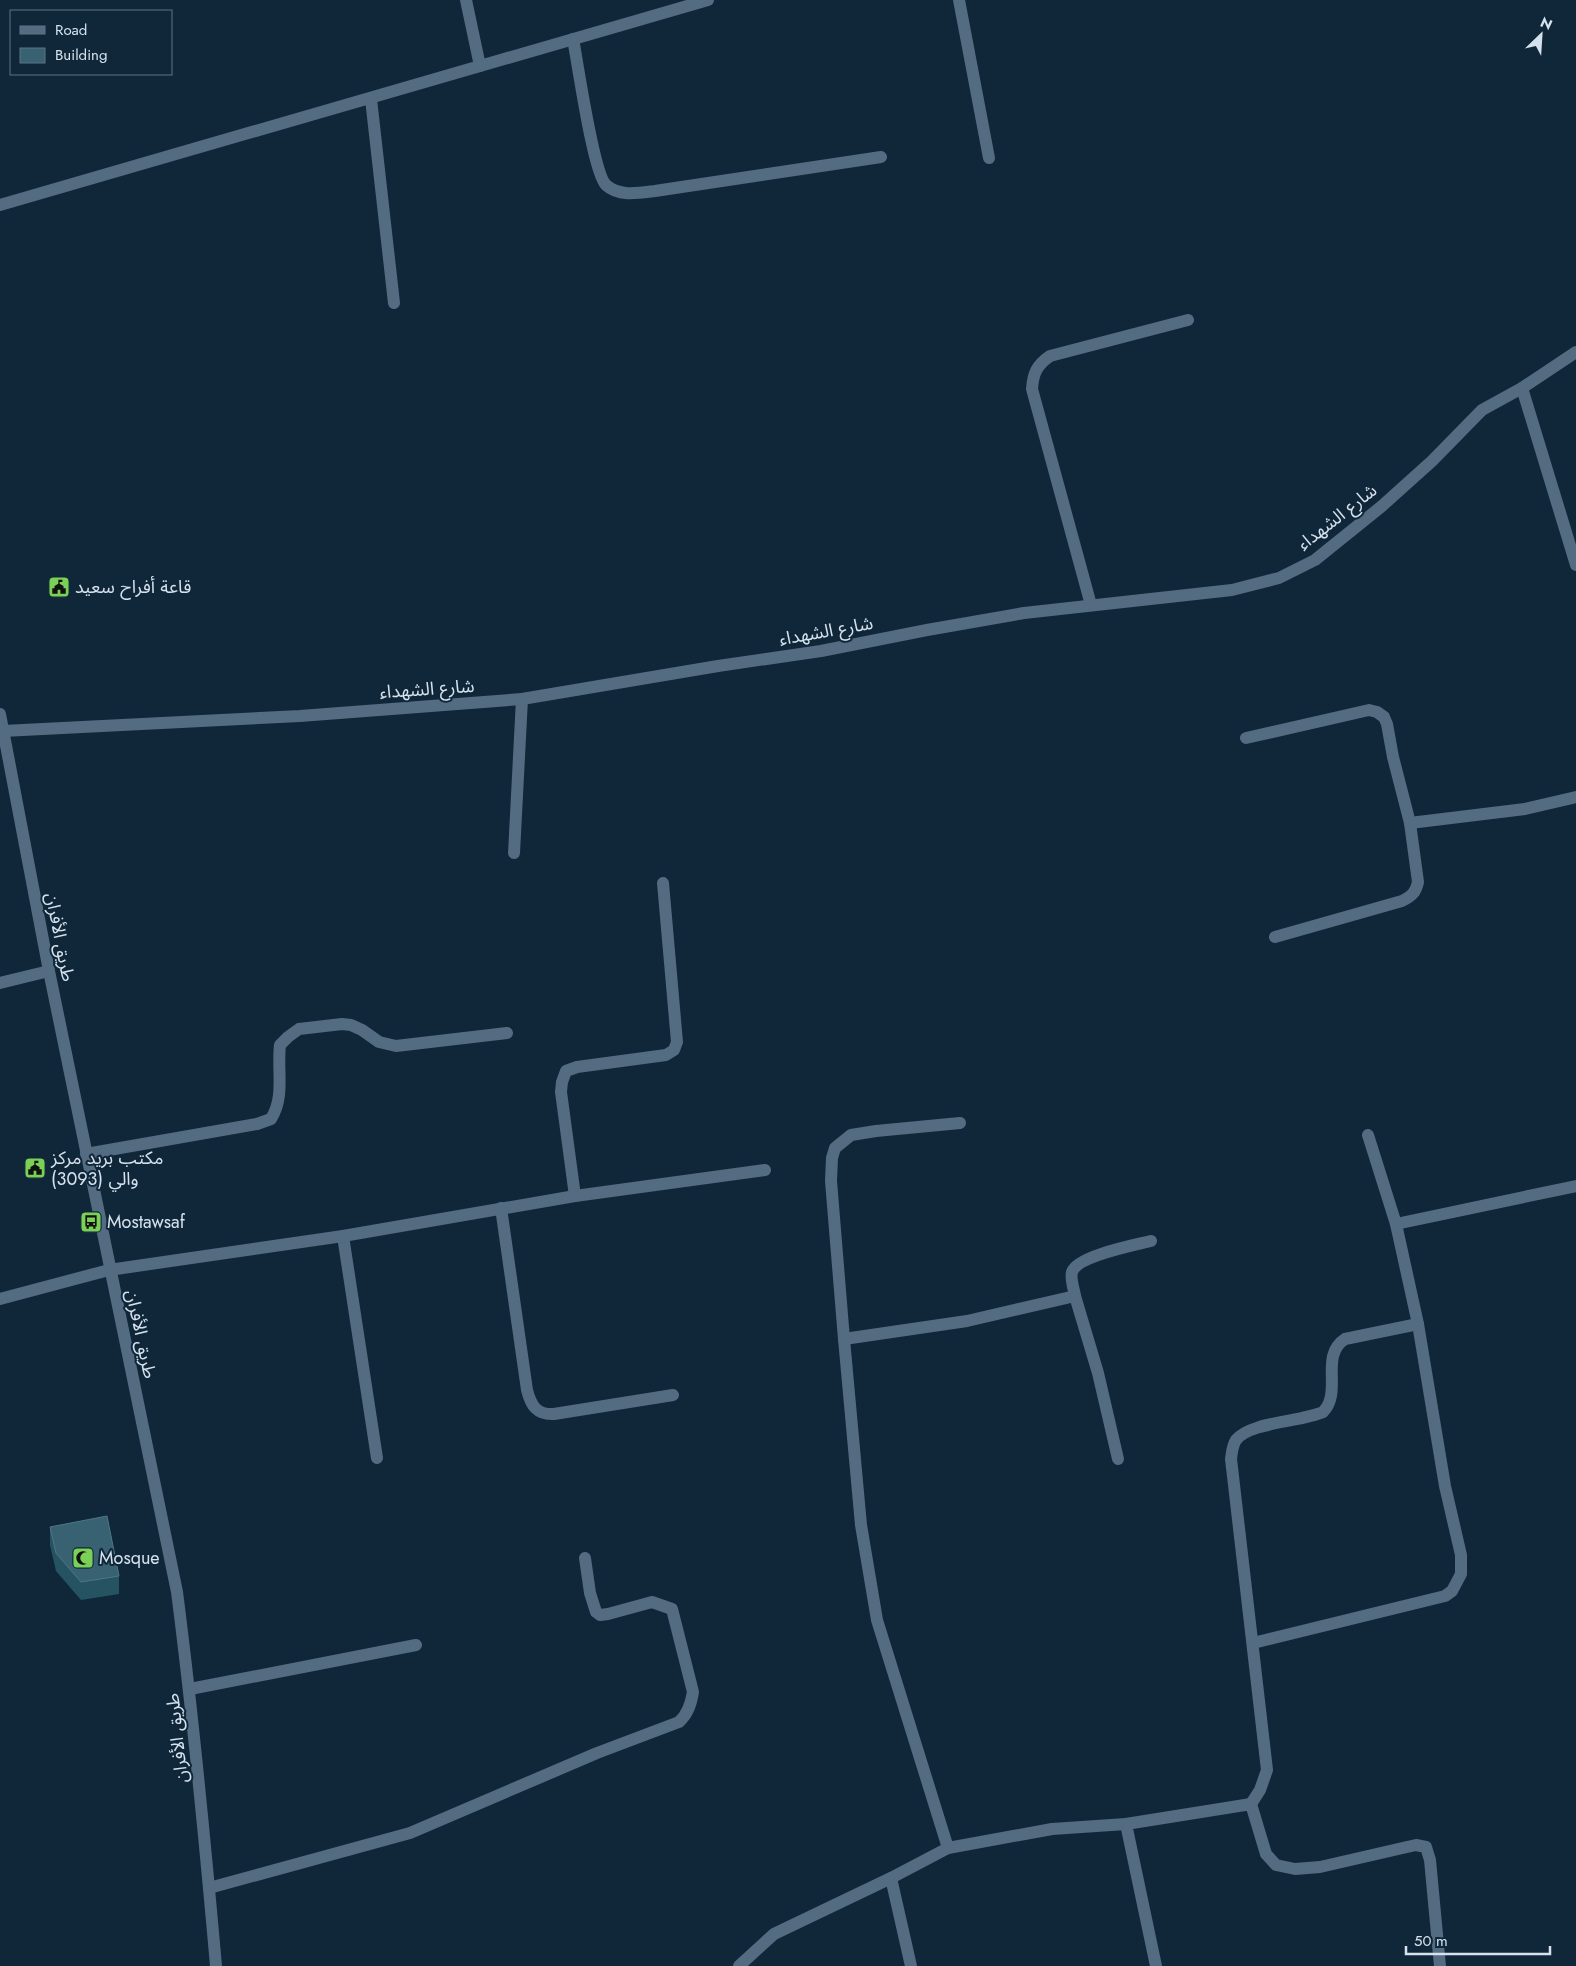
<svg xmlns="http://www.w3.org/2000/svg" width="1576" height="1966" font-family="Jost,'Noto Sans Arabic',sans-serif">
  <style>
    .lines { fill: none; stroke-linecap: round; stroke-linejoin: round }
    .street { stroke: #536c81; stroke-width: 12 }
    .secondary { stroke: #536c81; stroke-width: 12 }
    .wall { fill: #255362 }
    .building { fill: #386272; stroke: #517685 }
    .labels { text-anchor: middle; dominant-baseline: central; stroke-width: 4; stroke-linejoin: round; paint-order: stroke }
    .street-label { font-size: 18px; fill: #d5e2ee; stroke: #102739 }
    .poi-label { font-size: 18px; fill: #d5e2ee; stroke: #102739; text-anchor: start }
  </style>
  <rect width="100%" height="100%" fill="#102739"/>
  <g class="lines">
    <g class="street">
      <path d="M959 0 989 158"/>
      <path d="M573 39C578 64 593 172 606 185 619 197 639 193 655 191L881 157"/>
      <path d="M480 66 708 0"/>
      <path d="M371 99 394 303"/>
      <path d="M0 205 480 66 466 0"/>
      <path d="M1522 388 1576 565"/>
      <path d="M1091 605 1032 389C1033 373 1037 365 1050 356L1188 320"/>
      <path d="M1246 738 1369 710 1377 712 1384 717 1387 724 1393 757 1410 823 1418 882C1416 892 1412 896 1402 901L1275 937"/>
      <path d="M1410 823 1525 809 1576 797"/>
      <path d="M514 853 522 699"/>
      <path d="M0 983 49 971"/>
      <path d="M86 1154 257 1124 271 1119C285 1097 277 1071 280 1045L288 1037 299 1029 342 1024 351 1025 362 1030 379 1042 396 1046 507 1033"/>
      <path d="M575 1196 561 1092 562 1082 566 1071 577 1067 666 1055 674 1050 677 1042 663 883"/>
      <path d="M501 1208 527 1390C531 1406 537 1415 554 1414L673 1395"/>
      <path d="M1396 1224 1576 1186"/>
      <path d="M343 1236 377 1458"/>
      <path d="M1075 1296 1098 1373 1118 1459"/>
      <path d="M0 1299 109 1270 343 1236 575 1196 765 1170"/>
      <path d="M844 1339 831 1181 832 1158 835 1148 851 1135 876 1131 960 1123"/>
      <path d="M1253 1643 1445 1596 1452 1591 1461 1574V1555L1445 1486 1418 1324 1396 1224 1368 1135"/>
      <path d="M190 1689 416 1645"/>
      <path d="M1251 1804 1260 1790 1267 1770 1231 1459C1232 1453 1232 1446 1236 1440 1250 1422 1301 1422 1323 1412 1343 1392 1319 1356 1345 1339L1418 1324"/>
      <path d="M948 1848 877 1620 861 1525 844 1339 967 1321 1075 1296C1074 1289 1070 1279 1072 1272 1077 1256 1135 1245 1151 1241"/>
      <path d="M891 1878 911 1966"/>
      <path d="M209 1888 410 1833 597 1753 679 1722C688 1714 691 1704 693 1692L672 1609 652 1602 608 1614 600 1615 596 1612 590 1593 585 1558"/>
      <path d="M739 1966 774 1934 891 1878 948 1848 1052 1829 1126 1824"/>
      <path d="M1156 1966 1126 1824 1251 1804 1266 1854 1276 1865 1295 1869 1320 1867 1407 1847 1416 1845 1426 1847 1430 1860 1440 1966"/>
    </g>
    <g class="secondary">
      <path d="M0 714 49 971 177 1592C193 1716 205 1841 216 1966"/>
      <path d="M3 731 300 716 522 699 718 666 821 651 927 630 1024 613 1232 590 1279 578 1315 560 1382 506 1432 461 1482 410 1522 388 1576 352"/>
    </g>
  </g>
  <path class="wall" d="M50 1527 119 1576V1594L81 1600 56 1571 50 1545Z"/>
  <path class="building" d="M107 1516 119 1576 81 1582 56 1553 50 1527Z"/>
  <defs>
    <g id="civic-square" transform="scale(1.125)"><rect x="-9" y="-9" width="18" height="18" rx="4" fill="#7bd156" stroke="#102739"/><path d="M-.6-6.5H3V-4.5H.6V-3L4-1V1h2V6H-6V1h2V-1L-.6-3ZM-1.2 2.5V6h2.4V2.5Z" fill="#111"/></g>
    <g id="bus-square" transform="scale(1.125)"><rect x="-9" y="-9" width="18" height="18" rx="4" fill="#7bd156" stroke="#102739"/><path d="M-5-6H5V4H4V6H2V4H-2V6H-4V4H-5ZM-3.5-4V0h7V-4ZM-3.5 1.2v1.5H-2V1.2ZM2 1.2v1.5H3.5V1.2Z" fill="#111"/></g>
    <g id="mosque-square" transform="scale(1.125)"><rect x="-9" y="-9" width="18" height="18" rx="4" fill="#7bd156" stroke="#102739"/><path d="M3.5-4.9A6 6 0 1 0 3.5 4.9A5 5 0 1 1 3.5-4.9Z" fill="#111"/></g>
  </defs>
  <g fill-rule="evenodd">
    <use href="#civic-square" x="59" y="587"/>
    <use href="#civic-square" x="35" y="1168"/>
    <use href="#bus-square" x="91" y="1222"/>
    <use href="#mosque-square" x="83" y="1558"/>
  </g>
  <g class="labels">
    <g class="street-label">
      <text transform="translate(1337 517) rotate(-38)">شارع الشهداء</text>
      <text transform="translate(826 631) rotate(-10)">شارع الشهداء</text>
      <text transform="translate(427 689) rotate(-4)">شارع الشهداء</text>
      <text transform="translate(60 937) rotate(79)">طريق الأفران</text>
      <text transform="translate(141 1334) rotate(78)">طريق الأفران</text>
      <text transform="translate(177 1738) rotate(-96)">طريق الأفران</text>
    </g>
    <g class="poi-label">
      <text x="75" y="587">قاعة أفراح سعيد</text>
      <text x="51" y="1158">مكتب بريد مركز<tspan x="51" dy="21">والي (3093)</tspan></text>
      <text x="107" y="1222">Mostawsaf</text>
      <text x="99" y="1558">Mosque</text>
    </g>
  </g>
  <rect x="10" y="10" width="162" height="65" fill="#102739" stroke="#5f7281"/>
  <rect x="20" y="26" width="25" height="8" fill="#536c81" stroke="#5f7281"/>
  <text x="55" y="35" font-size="15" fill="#d5e2ee">Road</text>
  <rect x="20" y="48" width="25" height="15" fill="#386272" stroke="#5f7281"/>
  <text x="55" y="60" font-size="15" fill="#d5e2ee">Building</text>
  <g transform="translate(1541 35) rotate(25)" stroke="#102739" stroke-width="4" paint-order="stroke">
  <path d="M0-4L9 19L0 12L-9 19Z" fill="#d5e2ee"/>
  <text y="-8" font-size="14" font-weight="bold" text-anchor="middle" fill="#d5e2ee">N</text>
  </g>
  <path d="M1406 1946v8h144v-8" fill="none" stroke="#d5e2ee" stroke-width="2.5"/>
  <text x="1414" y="1946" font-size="15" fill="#d5e2ee" stroke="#102739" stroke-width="4" paint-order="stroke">50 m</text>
</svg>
